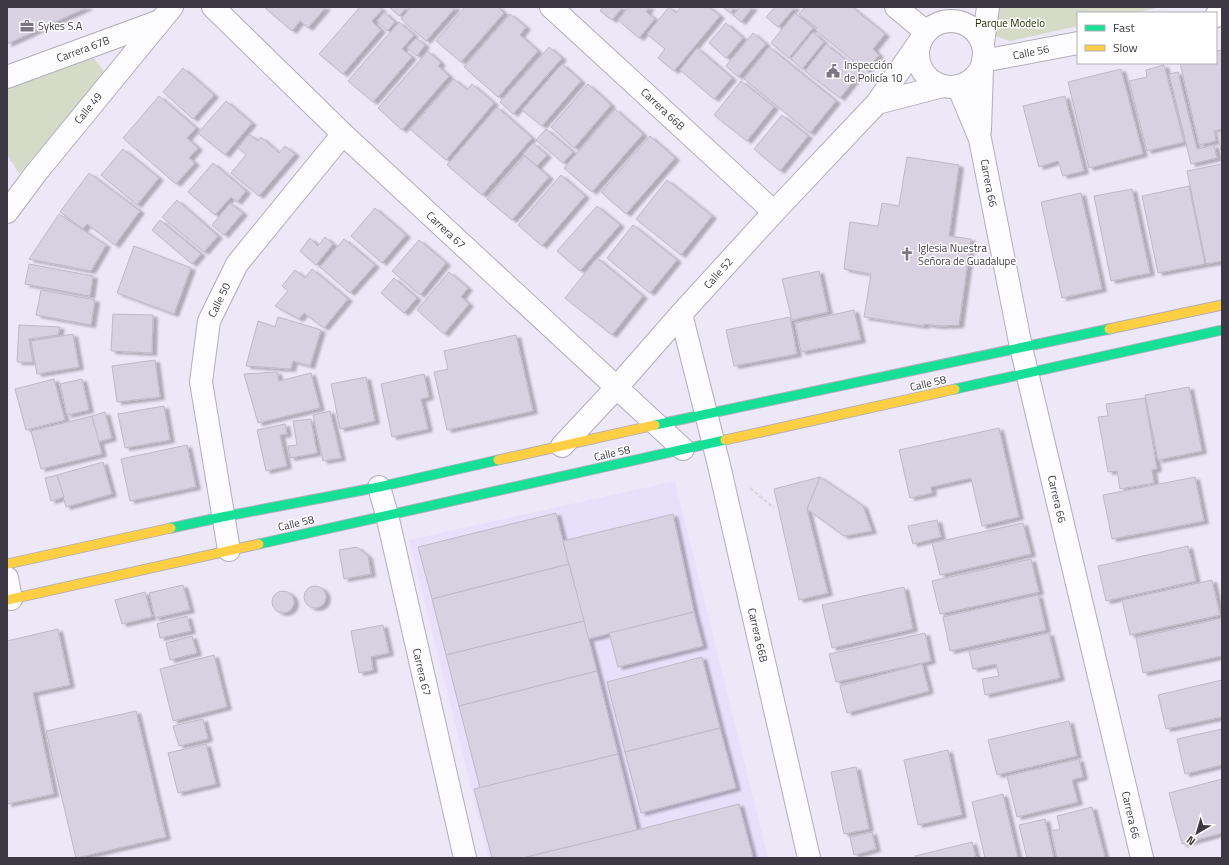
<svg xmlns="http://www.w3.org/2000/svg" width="1229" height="865" font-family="'Titillium Web',sans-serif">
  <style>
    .built { fill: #e8dffa }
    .green { fill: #d5dbc7 }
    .building { fill: #d7d1e2; stroke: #bdb9c5; filter: url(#shadow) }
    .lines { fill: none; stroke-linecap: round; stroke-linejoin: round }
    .street-casing { stroke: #b1adb9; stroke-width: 24 }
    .fast-casing { stroke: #b1adb9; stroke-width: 11 }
    .slow-casing { stroke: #b1adb9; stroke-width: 11 }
    .path { stroke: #d9d7db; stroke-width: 2.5; stroke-dasharray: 4 2; stroke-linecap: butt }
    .street { stroke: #fcfcfe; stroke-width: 22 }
    .fast { stroke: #16e098; stroke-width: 9 }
    .slow { stroke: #ffcf43; stroke-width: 9 }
    .labels { text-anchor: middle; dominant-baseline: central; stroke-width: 3; stroke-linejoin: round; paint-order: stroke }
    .park-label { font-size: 11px; fill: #252e01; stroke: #fff }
    .poi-label { font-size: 11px; fill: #3c3844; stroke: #fff; text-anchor: start }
    .street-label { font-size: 11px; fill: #3c3844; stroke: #fff }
  </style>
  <defs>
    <filter id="shadow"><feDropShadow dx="4.5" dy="2.5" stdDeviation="1" flood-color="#0004"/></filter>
  </defs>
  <rect width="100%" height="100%" fill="#ede8f8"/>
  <path class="built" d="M675 481 768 858H489L409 540Z"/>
  <g class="green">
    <path d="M997 7H1161L1134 13H1078V26L1010 41 992 35Z"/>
    <path d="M94 58 105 73 19 174 7 153V87Z"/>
  </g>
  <g class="building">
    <path d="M7 7H88L7 44Z"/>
    <path d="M264 7H326L308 28 300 21 292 31Z"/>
    <path d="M360 7H379L382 10 372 21 381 30 343 74 319 54Z"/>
    <path d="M389 7H407L399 16Z"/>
    <path d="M411 7H456L426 41 401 19Z"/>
    <path d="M465 7H498L504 13 461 62 436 41Z"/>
    <path d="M603 7H623L612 20 600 11Z"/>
    <path d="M629 7H650L646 12 655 19 639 38 618 20Z"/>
    <path d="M669 7 676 13 681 7H709L720 16 674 71 658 58 665 49 647 34Z"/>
    <path d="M723 7H735L730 13Z"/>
    <path d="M740 7H753L741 22 733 15Z"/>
    <path d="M775 7H795L778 27 766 17Z"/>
    <path d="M805 7H852L885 34 873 49 879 55 866 71 815 30 817 28 799 14Z"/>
    <path d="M384 12 395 22 387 31 377 21Z"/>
    <path d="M795 13 813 28 789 58 771 43Z"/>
    <path d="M510 14 526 27 520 35 538 51 498 97 464 67Z"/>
    <path d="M399 22 414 35 402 49 412 57 373 102 348 81Z"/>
    <path d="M726 23 743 38 726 58 709 43Z"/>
    <path d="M813 32 824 42 802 69 791 59Z"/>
    <path d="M753 33 766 44 738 77 726 66Z"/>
    <path d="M416 38 425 45 417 56 407 48Z"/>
    <path d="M826 44 861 72 840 98 805 71Z"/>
    <path d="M549 47 562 58 513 114 500 102Z"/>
    <path d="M769 47 836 101 810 133 744 79Z"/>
    <path d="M697 48 732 78 714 99 680 70Z"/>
    <path d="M1222 50V129L1214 131 1216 141 1199 145 1180 63H1216V51Z"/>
    <path d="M428 51 441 63 438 66 449 76 402 130 378 108Z"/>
    <path d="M562 64 581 81 542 126 522 110Z"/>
    <path d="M1164 65 1184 142 1147 151 1129 81 1147 77 1146 70Z"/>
    <path d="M183 68 214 95 193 119 163 92Z"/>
    <path d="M1121 69 1143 154 1089 168 1068 82Z"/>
    <path d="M1178 72 1197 149 1214 145 1217 158 1191 164 1169 74Z"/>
    <path d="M454 79 467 90 472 84 494 103 446 160 410 129Z"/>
    <path d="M741 81 774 107 747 141 714 115Z"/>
    <path d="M588 84 611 105 574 148 551 127Z"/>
    <path d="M159 96 196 128 187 138 198 148 189 158 195 163 176 184 123 138Z"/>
    <path d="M1065 96 1084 171 1063 176 1058 161 1039 167 1023 106Z"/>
    <path d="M226 101 252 123 225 155 198 133Z"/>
    <path d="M497 107 532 138 482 195 447 165Z"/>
    <path d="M615 109 643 134 592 192 564 168Z"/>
    <path d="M782 115 808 136 780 171 754 149Z"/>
    <path d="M546 129 573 152 563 163 536 140Z"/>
    <path d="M1222 131V154L1216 132Z"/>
    <path d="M249 134 258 141 261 137 279 153 285 146 295 154 259 196 231 173 246 155 238 148Z"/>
    <path d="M650 136 675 158 626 214 601 192Z"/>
    <path d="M533 143 547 155 537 166 523 154Z"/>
    <path d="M123 149 159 178 137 205 101 175Z"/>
    <path d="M525 156 549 177 512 220 487 199Z"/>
    <path d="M907 157 959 165 949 236 971 239 959 325 940 326 924 324V326L864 317 871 274 844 269 850 222 878 226 882 203 899 206Z"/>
    <path d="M213 163 246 191 237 202 231 197 215 215 188 192Z"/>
    <path d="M1222 164V261L1206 264 1187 171Z"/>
    <path d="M89 173 140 211 115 245 87 224 83 229 60 212Z"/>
    <path d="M561 175 585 196 542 246 518 225Z"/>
    <path d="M667 180 712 216 681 255 636 219Z"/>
    <path d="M1189 186 1205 264 1158 273 1142 196Z"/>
    <path d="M1132 189 1150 273 1111 281 1094 196Z"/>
    <path d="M1081 193 1102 289 1062 298 1041 202Z"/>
    <path d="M177 200 218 236 204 252 162 217Z"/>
    <path d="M230 203 243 213 224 235 212 225Z"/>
    <path d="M597 206 620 225 580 271 557 251Z"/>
    <path d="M375 208 406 235 382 263 351 236Z"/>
    <path d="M59 214 106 245 91 271 29 259Z"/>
    <path d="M160 220 201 254 192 264 152 230Z"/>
    <path d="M633 225 677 260 650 293 607 258Z"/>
    <path d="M325 237 333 244 316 265 300 251 310 238 318 246Z"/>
    <path d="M344 239 375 265 350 293 320 267Z"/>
    <path d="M419 240 446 263 420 295 392 271Z"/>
    <path d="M134 246 191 268 174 314 117 293Z"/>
    <path d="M597 258 643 296 612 335 565 298Z"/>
    <path d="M29 264 93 276 90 296 25 284Z"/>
    <path d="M312 269 348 299 324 328 304 313 299 319 275 306 288 291 282 286 295 270 305 278Z"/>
    <path d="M819 271 828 312 792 320 782 279Z"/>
    <path d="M449 272 468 288 461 297 469 304 444 334 417 310Z"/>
    <path d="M394 278 417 298 404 313 381 293Z"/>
    <path d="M41 290 95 300 91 325 36 315Z"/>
    <path d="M854 310 861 340 801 352 795 323Z"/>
    <path d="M113 314 153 315 152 353 111 351Z"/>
    <path d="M278 317 321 330 310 366 293 361 291 369 246 366 258 321 275 327Z"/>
    <path d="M790 317 797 354 734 366 726 330Z"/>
    <path d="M19 325 60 327 58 335 29 339 33 362H17Z"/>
    <path d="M73 334 79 367 37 374 31 341Z"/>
    <path d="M516 335 533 411 447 430 434 372 448 369 444 351Z"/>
    <path d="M155 360 160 397 117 402 112 366Z"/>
    <path d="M277 372 279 381 311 373 320 408 258 423 244 374Z"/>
    <path d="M424 374 429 397 421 399 428 429 392 437 381 384Z"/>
    <path d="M366 377 375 421 340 429 331 384Z"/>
    <path d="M54 379 65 420 26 430 15 389Z"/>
    <path d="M82 379 89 410 67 415 60 384Z"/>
    <path d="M1189 387 1202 451 1158 460 1145 395Z"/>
    <path d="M1145 398 1157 469 1152 470 1154 483 1120 489 1117 471 1108 472 1098 417 1108 416 1106 404Z"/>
    <path d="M164 406 170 440 125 448 118 414Z"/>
    <path d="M330 411 341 458 323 461 313 415Z"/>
    <path d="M105 412 112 438 98 442 92 416Z"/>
    <path d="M92 416 102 454 41 469 31 431Z"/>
    <path d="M311 419 317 453 290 458 288 446 297 445 293 421Z"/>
    <path d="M285 424 287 434 280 435 287 466 266 471 257 430Z"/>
    <path d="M999 428 1019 517 982 526 971 478 931 487 932 493 910 498 899 450Z"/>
    <path d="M187 445 196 487 130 501 121 459Z"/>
    <path d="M103 462 112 494 66 507 57 475Z"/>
    <path d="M57 475 64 497 51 501 45 478Z"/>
    <path d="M820 477 863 506 872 531 844 536 807 509Z"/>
    <path d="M820 477 807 509 828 593 799 600 774 489Z"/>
    <path d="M1195 477 1204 521 1112 539 1103 495Z"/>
    <path d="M556 513 569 564 432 599 418 547Z"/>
    <path d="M673 514 694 612 588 639 563 541Z"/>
    <path d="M937 520 941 537 913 544 908 526Z"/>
    <path d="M1023 523 1031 554 940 575 932 543Z"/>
    <path d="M1188 546 1196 581 1106 601 1098 566Z"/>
    <path d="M357 547 368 556 371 574 344 579 339 550Z"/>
    <path d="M1031 559 1039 592 940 614 932 581Z"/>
    <path d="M569 564 584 621 446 655 432 599Z"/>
    <path d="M1212 580 1220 615 1130 635 1122 600Z"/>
    <path d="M183 585 190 610 155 618 149 593Z"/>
    <circle cx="315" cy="597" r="11"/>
    <path d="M904 587 913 629 832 648 822 605Z"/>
    <circle cx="283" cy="602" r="11"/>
    <path d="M145 592 152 617 122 624 115 600Z"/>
    <path d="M1038 595 1046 630 950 651 943 617Z"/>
    <path d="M694 612 703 646 618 667 609 633Z"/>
    <path d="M187 616 191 631 160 638 157 624Z"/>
    <path d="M1222 618V656L1143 673 1136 638Z"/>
    <path d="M584 621 597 671 459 706 446 655Z"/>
    <path d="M383 625 389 653 371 657 373 670 359 673 351 631Z"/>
    <path d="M58 629 70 685 33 693 54 794 7 804V641Z"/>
    <path d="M925 633 931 661 836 682 829 654Z"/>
    <path d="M1049 633 1060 678 985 695 982 679 999 676 996 664 973 669 969 651Z"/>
    <path d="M192 636 197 653 170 660 166 643Z"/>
    <path d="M214 655 227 707 173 721 160 669Z"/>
    <path d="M702 657 720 728 625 752 607 682Z"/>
    <path d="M922 664 929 691 847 713 840 686Z"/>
    <path d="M597 671 618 754 480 788 459 706Z"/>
    <path d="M1222 680V717L1166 729 1158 695Z"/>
    <path d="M136 711 166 837 76 858 46 731Z"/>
    <path d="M203 719 208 739 179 746 173 726Z"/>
    <path d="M1069 721 1077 756 997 775 988 740Z"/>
    <path d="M720 728 736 788 641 813 625 752Z"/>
    <path d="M1222 729V765L1185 774 1177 739Z"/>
    <path d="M206 744 216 784 178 793 168 753Z"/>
    <path d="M948 750 962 815 918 825 904 760Z"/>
    <path d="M618 754 637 830 523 858H492L474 789Z"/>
    <path d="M1079 759 1083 777 1072 780 1078 802 1017 817 1007 776Z"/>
    <path d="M856 767 869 829 844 834 831 772Z"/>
    <path d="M1222 779V833L1182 844 1169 793Z"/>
    <path d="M1003 794 1018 858H985L972 802Z"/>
    <path d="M739 804 753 858H523L637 830Z"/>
    <path d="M1092 807 1105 858H1057L1051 831 1060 829 1057 816Z"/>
    <path d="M1045 819 1054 858H1027L1019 825Z"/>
    <path d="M872 832 876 849 854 855 850 837Z"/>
    <path d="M972 842 976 858H916L915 856Z"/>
  </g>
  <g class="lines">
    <g class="street-casing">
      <g id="street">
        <path d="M213 7 343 134 683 449"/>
        <path d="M551 7 774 212"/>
        <path d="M896 7 926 32"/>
        <path d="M1216 16 1222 14"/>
        <circle cx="951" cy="54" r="33"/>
        <path d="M983 43 988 7"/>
        <path d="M983 61 1078 43"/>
        <path d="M7 77 157 22"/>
        <path d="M958 86 980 139 1021 347 1142 858"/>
        <path d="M877 103 943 86"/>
        <path d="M980 130 982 68"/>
        <path d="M7 212 36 173 172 7"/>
        <path d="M681 314 718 461 809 858"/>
        <path d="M562 446 617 387 681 314 774 212 877 103 922 38"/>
        <path d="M379 487 387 515 465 858"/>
        <path d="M229 550 201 382 209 321 237 264 343 134"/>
        <path d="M7 578 11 599"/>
      </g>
    </g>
    <g class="fast-casing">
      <g id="fast">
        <path d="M955 389 1222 330"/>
        <path d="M655 425 1109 329"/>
        <path d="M171 528 222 517 379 487 498 460"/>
        <path d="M259 544 725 440"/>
      </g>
    </g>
    <g class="slow-casing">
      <g id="slow">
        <path d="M1109 329 1222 305"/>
        <path d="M725 440 955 389"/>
        <path d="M498 460 655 425"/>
        <path d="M7 564 171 528"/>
        <path d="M7 600 259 544"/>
      </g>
    </g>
    <g class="path">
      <path d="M7 153 13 163"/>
      <path d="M750 488 774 508"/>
    </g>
    <use href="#street" class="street"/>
    <use href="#fast" class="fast"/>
    <use href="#slow" class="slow"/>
  </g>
  <defs>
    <g id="office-bare" transform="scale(1.08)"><path d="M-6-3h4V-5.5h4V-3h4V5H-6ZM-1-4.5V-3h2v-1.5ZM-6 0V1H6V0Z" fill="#7a7683" stroke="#fff" stroke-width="2.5" paint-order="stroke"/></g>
    <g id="civic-bare" transform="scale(1.08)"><path d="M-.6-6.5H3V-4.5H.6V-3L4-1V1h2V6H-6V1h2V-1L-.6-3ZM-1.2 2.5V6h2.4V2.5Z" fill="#7a7683" stroke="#fff" stroke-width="2.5" paint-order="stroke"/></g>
    <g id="church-bare" transform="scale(1.08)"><path d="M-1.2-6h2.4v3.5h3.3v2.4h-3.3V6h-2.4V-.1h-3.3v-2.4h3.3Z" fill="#7a7683" stroke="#fff" stroke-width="2.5" paint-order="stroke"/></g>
  </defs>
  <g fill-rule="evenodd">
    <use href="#office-bare" x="27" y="26"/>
    <use href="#civic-bare" x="833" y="71"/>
    <use href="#church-bare" x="907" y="254"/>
  </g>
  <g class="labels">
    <g class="park-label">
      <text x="1010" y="23">Parque Modelo</text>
    </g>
    <g class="poi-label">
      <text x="38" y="26">Sykes S.A</text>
      <text x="844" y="65">Inspección<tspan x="844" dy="13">de Policía 10</tspan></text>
      <text x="918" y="248">Iglesia Nuestra<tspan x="918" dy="13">Señora de Guadalupe</tspan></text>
    </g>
    <g class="street-label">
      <text transform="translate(83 49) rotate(-20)">Carrera 67B</text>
      <text transform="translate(1031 52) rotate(-11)">Calle 56</text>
      <text transform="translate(88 108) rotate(-51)">Calle 49</text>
      <text transform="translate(663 109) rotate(43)">Carrera 66B</text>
      <text transform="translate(989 183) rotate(79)">Carrera 66</text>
      <text transform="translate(446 230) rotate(43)">Carrera 67</text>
      <text transform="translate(718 273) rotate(-48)">Calle 52</text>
      <text transform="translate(219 300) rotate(-64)">Calle 50</text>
      <text transform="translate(928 383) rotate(-13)">Calle 58</text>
      <text transform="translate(612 453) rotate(-13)">Calle 58</text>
      <text transform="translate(1057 499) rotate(77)">Carrera 66</text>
      <text transform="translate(296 523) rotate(-13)">Calle 58</text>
      <text transform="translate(758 635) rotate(77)">Carrera 66B</text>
      <text transform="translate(422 672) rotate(77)">Carrera 67</text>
      <text transform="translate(1131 815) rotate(77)">Carrera 66</text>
    </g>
  </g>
  <rect width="1229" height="865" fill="none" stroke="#3c3844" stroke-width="16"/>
  <rect x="1077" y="12" width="140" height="52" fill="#ffffff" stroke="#b1afb4"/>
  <rect x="1085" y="25" width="20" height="6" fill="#16e098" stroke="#b1afb4"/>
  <text x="1113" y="32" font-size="12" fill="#3c3844">Fast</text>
  <rect x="1085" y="45" width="20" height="6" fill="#ffcf43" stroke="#b1afb4"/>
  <text x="1113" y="52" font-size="12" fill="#3c3844">Slow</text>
  <g transform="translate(1197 833) rotate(218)" stroke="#ffffff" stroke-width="3" paint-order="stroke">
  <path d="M0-3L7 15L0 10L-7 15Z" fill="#3c3844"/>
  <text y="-6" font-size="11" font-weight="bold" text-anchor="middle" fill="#3c3844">N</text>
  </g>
</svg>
